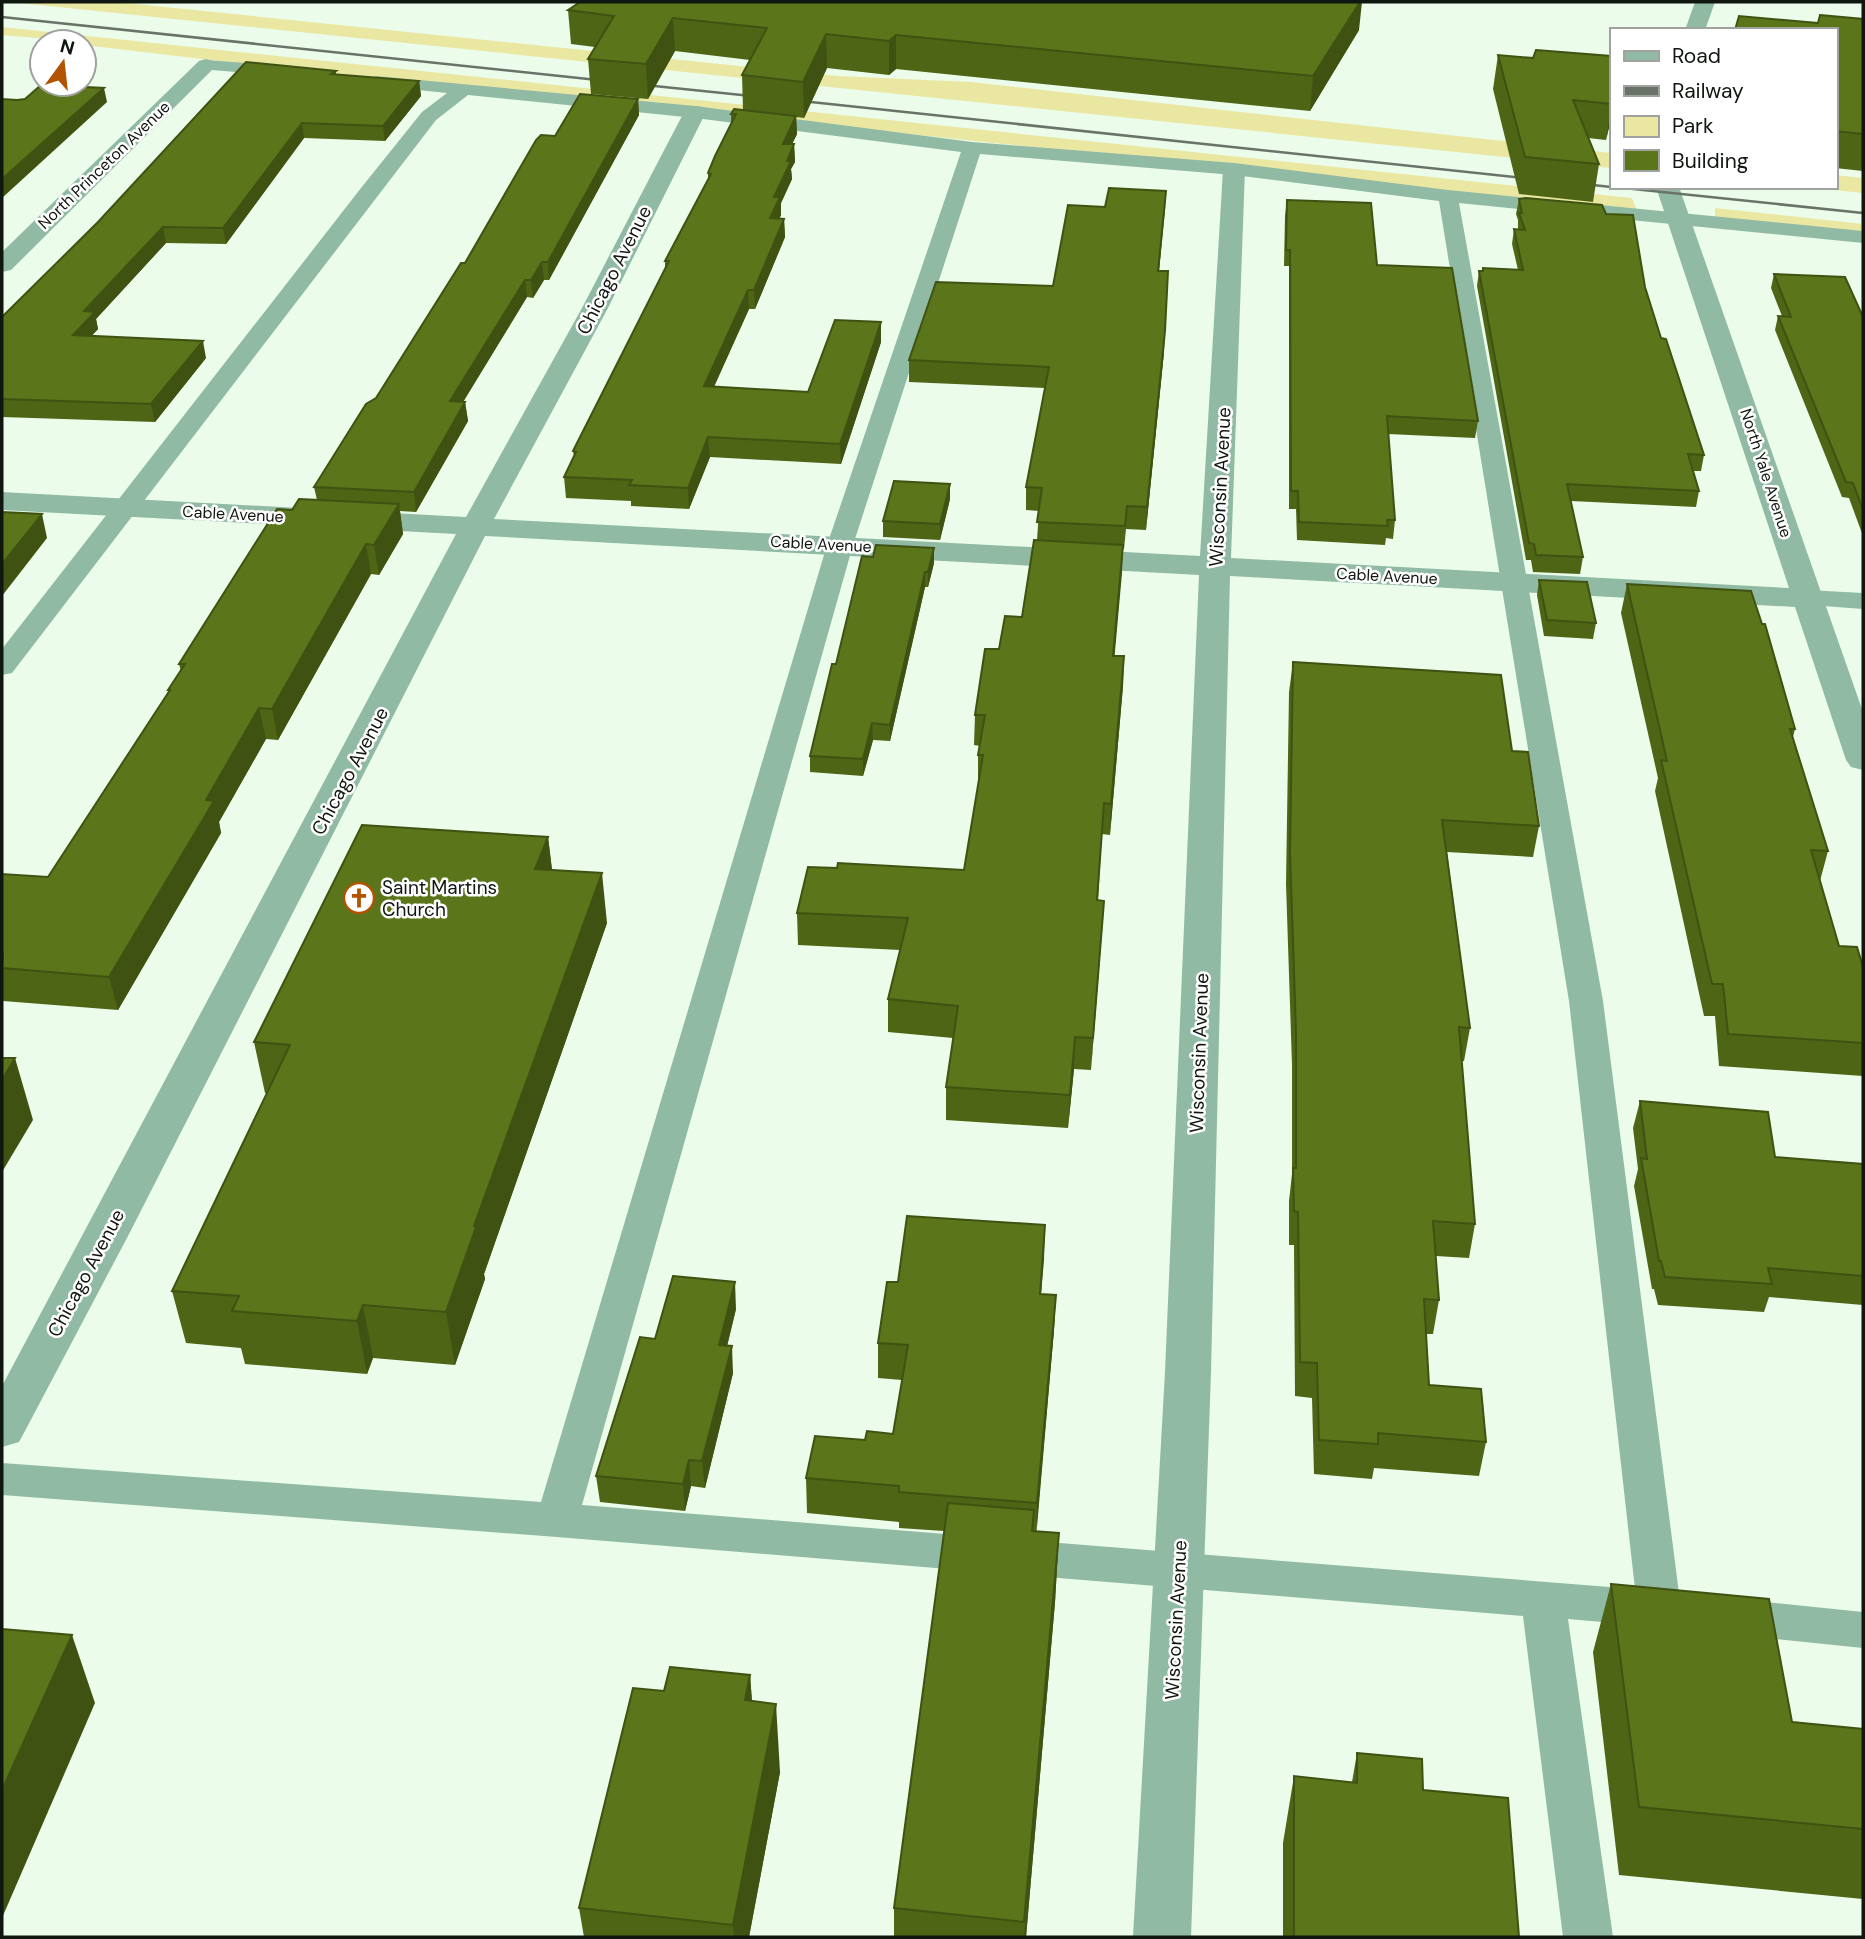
<svg xmlns="http://www.w3.org/2000/svg" width="1865" height="1939" font-family="'DM Sans',sans-serif">
  <style>
    .green { fill: #e9e7a2 }
    .lines { fill: none; stroke-linecap: round; stroke-linejoin: round }
    .service { fill: #91baa4; fill-rule: evenodd }
    .minor { fill: #91baa4; fill-rule: evenodd }
    .rail { stroke: #697368; stroke-width: 2.5 }
    .wall { fill: #4e6516 }
    .shaded-wall { fill: #405212 }
    .building { fill: #5b751a; stroke: #405212; stroke-width: 2 }
    .labels { text-anchor: middle; dominant-baseline: central; stroke-width: 5; stroke-linejoin: round; paint-order: stroke }
    .far-street-label { font-size: 16px; fill: #101610; stroke: #fff }
    .street-label { font-size: 19px; fill: #101610; stroke: #fff }
    .poi-label { font-size: 19px; fill: #101610; stroke: #fff; text-anchor: start }
  </style>
  <rect width="100%" height="100%" fill="#ebfcea"/>
  <g class="green">
    <path d="M10 2H116L837 76 971 82 1611 153V168Z"/>
    <path d="M2 27 1632 198 1637 211 219 61 84 45V42L2 35Z"/>
    <path d="M1835 175 1863 178V193L1803 187H1835Z"/>
    <path d="M1715 208 1863 224V233L1715 219Z"/>
  </g>
  <g class="lines">
    <g class="service">
      <path d="M206 60 284 66 293 71 284 76 200 69 197 65 200 61Z"/>
      <path d="M376 76 695 106 972 142 1234 163 1448 190 1863 231V243L1459 203 1603 1001 1681 1609 1675 1622 1659 1627 1568 1619 1613 1937H1563L1523 1616 557 1537 2 1495V1463L541 1502 827 545 961 152 695 118 468 95 436 120 12 673 2 675V649L361 188 422 112 447 93 370 85 367 81ZM980 154 1234 175 1439 201 1569 1001 1635 1589 582 1505 853 545Z"/>
      <path d="M1807 590 1863 593V609L1797 604 1794 598 1797 592Z"/>
      <path d="M1728 1598 1863 1612V1648L1728 1634 1712 1629 1706 1616 1712 1603Z"/>
    </g>
    <g class="minor">
      <path d="M1695 2H1715L1705 30H1685Z"/>
      <path d="M206 59 213 61 216 65 213 69 11 270 2 272V252L199 61Z"/>
      <path d="M695 106 703 107 706 112 608 308 494 519 1200 556 1223 169 1226 164H1242L1245 169 1231 558 1789 588 1656 187H1679L1863 712V770L1851 767 1846 760 1795 607 1230 576 1211 1372 1191 1937H1133L1165 1372 1199 575 485 536 128 1236 26 1429 19 1442 2 1447V1386L456 534 2 510V492L466 517 582 308 684 112 687 107Z"/>
    </g>
    <g class="rail">
      <path d="M2 17 607 81"/>
      <path d="M635 84 761 97"/>
      <path d="M792 100 1533 179"/>
      <path d="M1575 183 1611 187"/>
      <path d="M1614 187 1863 213"/>
    </g>
  </g>
  <g class="wall">
    <path d="M568 10 1359 30 1310 111 896 69 889 75 827 68 804 118 796 117 797 134 792 144H794L795 162 791 169 792 179 781 203V215L779 219H784L785 237 755 309H749L714 387 808 392 881 322V342L841 464 710 457 689 509 631 506V501L566 498 564 477 574 456 573 451 665 269V261L708 179V173L731 124V114L743 110 742 75 750 60 675 51 648 99 591 94 588 59 595 47 571 44Z"/>
    <path d="M1863 19V171L1835 168V30L1818 23Z"/>
    <path d="M1498 55 1533 58 1611 56V119L1606 140 1588 138 1599 164 1593 202 1519 194 1493 89Z"/>
    <path d="M336 71V75L419 81 421 96 385 141 304 138 226 244 166 243 96 319 98 329 91 336 206 358 155 422 2 417V317Z"/>
    <path d="M638 99 639 115 549 280H544L533 298 527 297 463 402H465L468 421 416 512 400 511 403 534 379 575 371 574 278 740 266 739 219 822 221 833 118 1010 3 1001 2 996V874L48 877 169 692 168 690 181 671 179 664 292 510 317 500 314 487 376 398 465 263 555 136Z"/>
    <path d="M1166 191 1159 271 1164 352 1146 530 1126 529 1124 549H1123L1114 656H1124L1123 686 1110 835 1102 834 1098 900 1104 901 1091 1070 1074 1069 1068 1128 946 1120V1087L953 1038 888 1032V999L900 950 798 945 797 913 837 868 964 870 978 786V755L980 746 974 745 975 715 999 649 1022 617 1037 540 1039 511 1026 510V487L1045 388 909 382V360L1053 286 1105 207Z"/>
    <path d="M1519 199 1606 214 1645 287 1661 338 1704 455 1701 471H1693L1699 491 1696 507 1571 501 1583 557 1580 574 1533 572 1531 560H1526L1477 286 1479 271H1482L1483 268 1518 270 1512 244 1514 229H1518V220L1516 214Z"/>
    <path d="M1287 200 1377 265 1478 421 1475 438 1388 434 1395 520 1393 539 1386 538 1385 545 1297 540 1296 509H1289V266H1284L1285 216Z"/>
    <path d="M1774 274 1863 317V536L1849 498 1842 497 1775 330 1778 316H1782L1771 288Z"/>
    <path d="M950 499 940 540 883 537V521Z"/>
    <path d="M934 563 928 587H925L890 741 873 740 863 776 810 772V756L836 664Z"/>
    <path d="M1539 580 1596 623 1593 639 1544 636 1537 595Z"/>
    <path d="M1627 584 1795 729 1793 737 1828 851 1820 881 1839 946 1863 967V1076L1719 1066 1715 1016H1704L1655 791 1658 778 1621 613Z"/>
    <path d="M1293 662 1512 751 1539 826 1533 857 1447 852 1470 1028 1464 1061H1462L1475 1224 1469 1258 1436 1256 1439 1300 1433 1334H1426L1429 1385 1486 1442 1479 1476 1374 1468 1372 1479 1314 1474 1312 1398 1295 1396 1294 1245H1289V1201L1292 1174V1065L1286 884 1289 692Z"/>
    <path d="M548 837 552 870 607 923 484 1274 485 1279 455 1365 373 1358 367 1374 245 1364 241 1348 186 1343 172 1291 267 1093H265L254 1042Z"/>
    <path d="M1640 1101 1775 1157 1863 1164V1305L1769 1297 1764 1312 1658 1305 1654 1289H1652L1634 1186 1638 1169 1633 1128Z"/>
    <path d="M1045 1225 1041 1294 1056 1295 1054 1330 1036 1532 1059 1533 1055 1602 1026 1937H894V1908L944 1531 899 1528V1522L807 1513 806 1478 865 1440 893 1434 902 1380 878 1378V1343L898 1282Z"/>
    <path d="M736 1309 727 1346 733 1373 705 1488 691 1486 685 1511 600 1502 596 1476 655 1339Z"/>
    <path d="M1611 1584 1792 1722 1863 1729V1899L1619 1875 1593 1652Z"/>
    <path d="M750 1675 752 1701 780 1772 749 1937H584L579 1908 664 1691Z"/>
    <path d="M1357 1753 1423 1790 1519 1937H1283V1843L1294 1776 1352 1782Z"/>
  </g>
  <g class="shaded-wall">
    <path d="M1360 2H1362L1359 30 1310 111 1313 76Z"/>
    <path d="M673 18 675 51 648 99 646 64Z"/>
    <path d="M826 34 827 68 804 118 803 82Z"/>
    <path d="M896 35V69L889 75V41Z"/>
    <path d="M419 81 421 96 385 141 383 126Z"/>
    <path d="M104 88 107 102 2 198V179Z"/>
    <path d="M638 99 639 115 549 280 548 262Z"/>
    <path d="M1611 108V119L1606 140Z"/>
    <path d="M796 116 797 134 784 161 783 144Z"/>
    <path d="M302 123 304 138 226 244 223 228Z"/>
    <path d="M794 144 795 162 791 169 792 179 781 203V215L771 236 770 218 774 197 787 161Z"/>
    <path d="M1166 191 1165 210 1157 291 1158 271Z"/>
    <path d="M784 219 785 237 755 309 754 290Z"/>
    <path d="M163 227 166 243 96 319 98 329 77 352 73 335 84 311Z"/>
    <path d="M542 262 544 280 533 298 531 280Z"/>
    <path d="M525 280 527 297 452 420 450 401Z"/>
    <path d="M748 290 749 309 705 406 704 386Z"/>
    <path d="M881 322V342L841 464 840 444Z"/>
    <path d="M1165 331 1164 352 1146 530 1147 507Z"/>
    <path d="M203 341 206 358 155 422 151 404Z"/>
    <path d="M465 402 468 421 416 512 414 492Z"/>
    <path d="M708 437 710 457 689 509 688 488Z"/>
    <path d="M950 484V499L940 540V524Z"/>
    <path d="M399 504 403 534 379 575 374 545Z"/>
    <path d="M42 514 47 538 2 596V564Z"/>
    <path d="M366 544 371 574 278 740 272 709Z"/>
    <path d="M1123 545 1122 573 1112 685 1113 656Z"/>
    <path d="M934 548V563L928 587V572Z"/>
    <path d="M925 572V587L890 741V725Z"/>
    <path d="M1124 656 1123 686 1110 835 1111 804Z"/>
    <path d="M259 708 266 739 219 822 221 833 118 1010 109 977 206 800Z"/>
    <path d="M872 723 873 740 863 776V759Z"/>
    <path d="M548 837 554 886 535 869Z"/>
    <path d="M602 873 607 923 484 1274 485 1279 455 1365 446 1312 474 1226Z"/>
    <path d="M1104 901 1102 932 1091 1070 1093 1038Z"/>
    <path d="M1075 1037 1074 1069 1068 1128 1070 1095Z"/>
    <path d="M15 1058 33 1120 2 1172V1080Z"/>
    <path d="M1045 1225 1044 1260 1038 1329 1040 1294Z"/>
    <path d="M735 1282 736 1309 721 1371 719 1345Z"/>
    <path d="M1056 1295 1054 1330 1036 1539 1037 1503Z"/>
    <path d="M363 1305 373 1358 367 1374 357 1321Z"/>
    <path d="M732 1346 733 1373 705 1488 702 1461Z"/>
    <path d="M689 1460 691 1486 685 1511 683 1484Z"/>
    <path d="M1059 1533 1055 1602 1026 1937H1024Z"/>
    <path d="M72 1635 95 1703 2 1918V1790Z"/>
    <path d="M750 1675 755 1743 745 1700Z"/>
    <path d="M776 1704 780 1772 749 1937H734L733 1925Z"/>
  </g>
  <g class="building">
    <path d="M580 2H1360L1313 76 896 35 889 41 826 34 803 82 742 75 767 28 673 18 646 64 588 59 614 16 568 10Z"/>
    <path d="M1820 15 1863 19V134L1835 131V30H1735L1739 16 1818 23Z"/>
    <path d="M1536 50 1611 56V104L1573 100 1599 164 1525 157 1498 55 1533 58Z"/>
    <path d="M246 62 336 71 331 74 419 81 383 126 302 123 223 228 163 227 84 311 95 312 73 335 203 341 151 404 2 399V317L98 222Z"/>
    <path d="M41 85 104 88 2 179V99L17 100 25 99Z"/>
    <path d="M580 94 638 99 548 262H542L531 280H525L450 401 465 402 414 492 314 487 366 404 376 398 461 263H465L536 140 541 135 555 136Z"/>
    <path d="M734 109 796 116 783 144H794L787 161H791L774 197H780L770 218 784 219 754 290H748L704 386 808 392 835 320 881 322 840 444 708 437 688 488 629 485 632 480 564 477 576 452 573 451 669 261H665L711 174 708 173 715 156 736 114H731Z"/>
    <path d="M1109 188 1166 191 1158 271H1168L1165 331 1147 507 1127 506 1125 526 1037 522 1042 488 1026 487 1049 367 909 360 936 282 1053 286 1068 205 1105 207Z"/>
    <path d="M1526 198 1602 205 1606 214 1633 215 1645 287 1661 338 1666 339 1704 455 1688 454 1699 491 1567 484 1583 557 1536 555 1534 544 1529 543 1479 271H1483V268L1523 270 1514 229 1525 230 1519 213H1522L1519 199Z"/>
    <path d="M1287 200 1371 203 1377 265 1452 268 1478 421 1387 416 1395 520H1387L1388 526 1299 522 1298 491H1291L1290 250H1286Z"/>
    <path d="M1774 274 1845 277 1863 317V510L1853 483 1846 482 1778 316 1791 317Z"/>
    <path d="M894 481 950 484 940 524 883 521Z"/>
    <path d="M299 499 399 504 374 545 366 544 272 709 259 708 206 800 214 801 109 977 2 968 3 954H2V874L48 877 170 690H168L185 664H179L277 509 292 510Z"/>
    <path d="M2 512 42 514 2 564Z"/>
    <path d="M1034 540 1123 545 1113 656H1124L1111 804 1104 803 1097 900 1104 901 1093 1038 1075 1037 1070 1095 946 1087 958 1006 888 999 908 918 797 913 808 867 837 868 838 863 964 870 983 755H978L985 715H975L985 649H999L1005 616 1022 617Z"/>
    <path d="M876 545 934 548 928 572H925L890 725 872 723 863 759 810 756 832 664H836L862 556 873 557Z"/>
    <path d="M1539 580 1587 582 1596 623 1547 620Z"/>
    <path d="M1627 584 1751 591 1762 624H1765L1795 729H1790L1828 851 1811 850 1839 946 1857 947 1863 967V1043L1728 1034 1723 984H1712L1661 760 1667 761Z"/>
    <path d="M1293 662 1501 675 1512 751 1528 752 1539 826 1442 820 1470 1028 1459 1027 1475 1224 1433 1221 1439 1300 1424 1299 1429 1385 1481 1389 1486 1442 1378 1433V1444L1319 1440 1317 1363 1300 1362 1298 1212 1294 1211 1293 1168H1296V1032L1290 852Z"/>
    <path d="M362 825 548 837 535 869 602 873 474 1226 476 1227 446 1312 363 1305 357 1321 232 1311 239 1296 172 1291 290 1045 254 1042Z"/>
    <path d="M2 1058H15L2 1080Z"/>
    <path d="M1640 1101 1768 1112 1775 1157 1863 1164V1276L1768 1268 1772 1284 1665 1277 1661 1261H1659L1641 1158 1647 1159Z"/>
    <path d="M907 1216 1045 1225 1040 1294 1056 1295 1037 1503 899 1492V1486L806 1478 815 1436 865 1440 867 1431 893 1434 908 1345 878 1343 887 1282H898Z"/>
    <path d="M673 1276 735 1282 719 1345 732 1346 702 1461 689 1460 683 1484 596 1476 640 1337 655 1339Z"/>
    <path d="M948 1503 1034 1510 1032 1531 1059 1533 1024 1922 894 1908Z"/>
    <path d="M1611 1584 1769 1599 1792 1722 1863 1729V1829L1639 1807Z"/>
    <path d="M2 1629 72 1635 2 1790Z"/>
    <path d="M670 1667 750 1675 745 1700 776 1704 733 1925 579 1908 633 1688 664 1691Z"/>
    <path d="M1357 1753 1422 1759 1423 1790 1508 1798 1519 1937H1294V1776L1357 1783Z"/>
  </g>
  <defs>
    <g id="church-ring" transform="scale(1.575)"><circle r="9.5" fill="#fff" stroke="#b15300" stroke-width="1.5"/><path d="M-1.2-6h2.4v3.5h3.3v2.4h-3.3V6h-2.4V-.1h-3.3v-2.4h3.3Z" fill="#b15300"/></g>
  </defs>
  <g fill-rule="evenodd">
    <use href="#church-ring" x="359" y="898"/>
  </g>
  <g class="labels">
    <g class="far-street-label">
      <text transform="translate(104 165) rotate(-44)">North Princeton Avenue</text>
      <text transform="translate(1766 473) rotate(72)">North Yale Avenue</text>
      <text transform="translate(233 514) rotate(3)">Cable Avenue</text>
      <text transform="translate(821 544) rotate(3)">Cable Avenue</text>
      <text transform="translate(1387 576) rotate(3)">Cable Avenue</text>
    </g>
    <g class="street-label">
      <text transform="translate(614 270) rotate(-63)">Chicago Avenue</text>
      <text transform="translate(1220 487) rotate(-87)">Wisconsin Avenue</text>
      <text transform="translate(350 771) rotate(-62)">Chicago Avenue</text>
      <text transform="translate(1199 1053) rotate(-88)">Wisconsin Avenue</text>
      <text transform="translate(86 1273) rotate(-62)">Chicago Avenue</text>
      <text transform="translate(1176 1620) rotate(-87)">Wisconsin Avenue</text>
    </g>
    <g class="poi-label">
      <text x="382" y="887">Saint Martins<tspan x="382" dy="22">Church</tspan></text>
    </g>
  </g>
  <rect width="1865" height="1939" fill="none" stroke="#101610" stroke-width="7"/>
  <rect x="1610" y="28" width="228" height="161" fill="#ffffff" stroke="#9fa29f" stroke-width="2"/>
  <rect x="1624" y="51" width="35" height="10" fill="#91baa4" stroke="#9fa29f" stroke-width="2"/>
  <text x="1672" y="63" font-size="21" fill="#101610">Road</text>
  <rect x="1624" y="86" width="35" height="10" fill="#697368" stroke="#9fa29f" stroke-width="2"/>
  <text x="1672" y="98" font-size="21" fill="#101610">Railway</text>
  <rect x="1624" y="116" width="35" height="21" fill="#e9e7a2" stroke="#9fa29f" stroke-width="2"/>
  <text x="1672" y="133" font-size="21" fill="#101610">Park</text>
  <rect x="1624" y="150" width="35" height="21" fill="#5b751a" stroke="#9fa29f" stroke-width="2"/>
  <text x="1672" y="168" font-size="21" fill="#101610">Building</text>
  <g transform="translate(63 63) rotate(15)"><circle r="33" fill="#ffffff" stroke="#9fa29f" stroke-width="2"/>
  <path d="M0-5L12 26L0 18L-12 26Z" fill="#b15300"/>
  <text y="-10" font-size="19" font-weight="bold" text-anchor="middle" fill="#101610">N</text>
  </g>
</svg>
